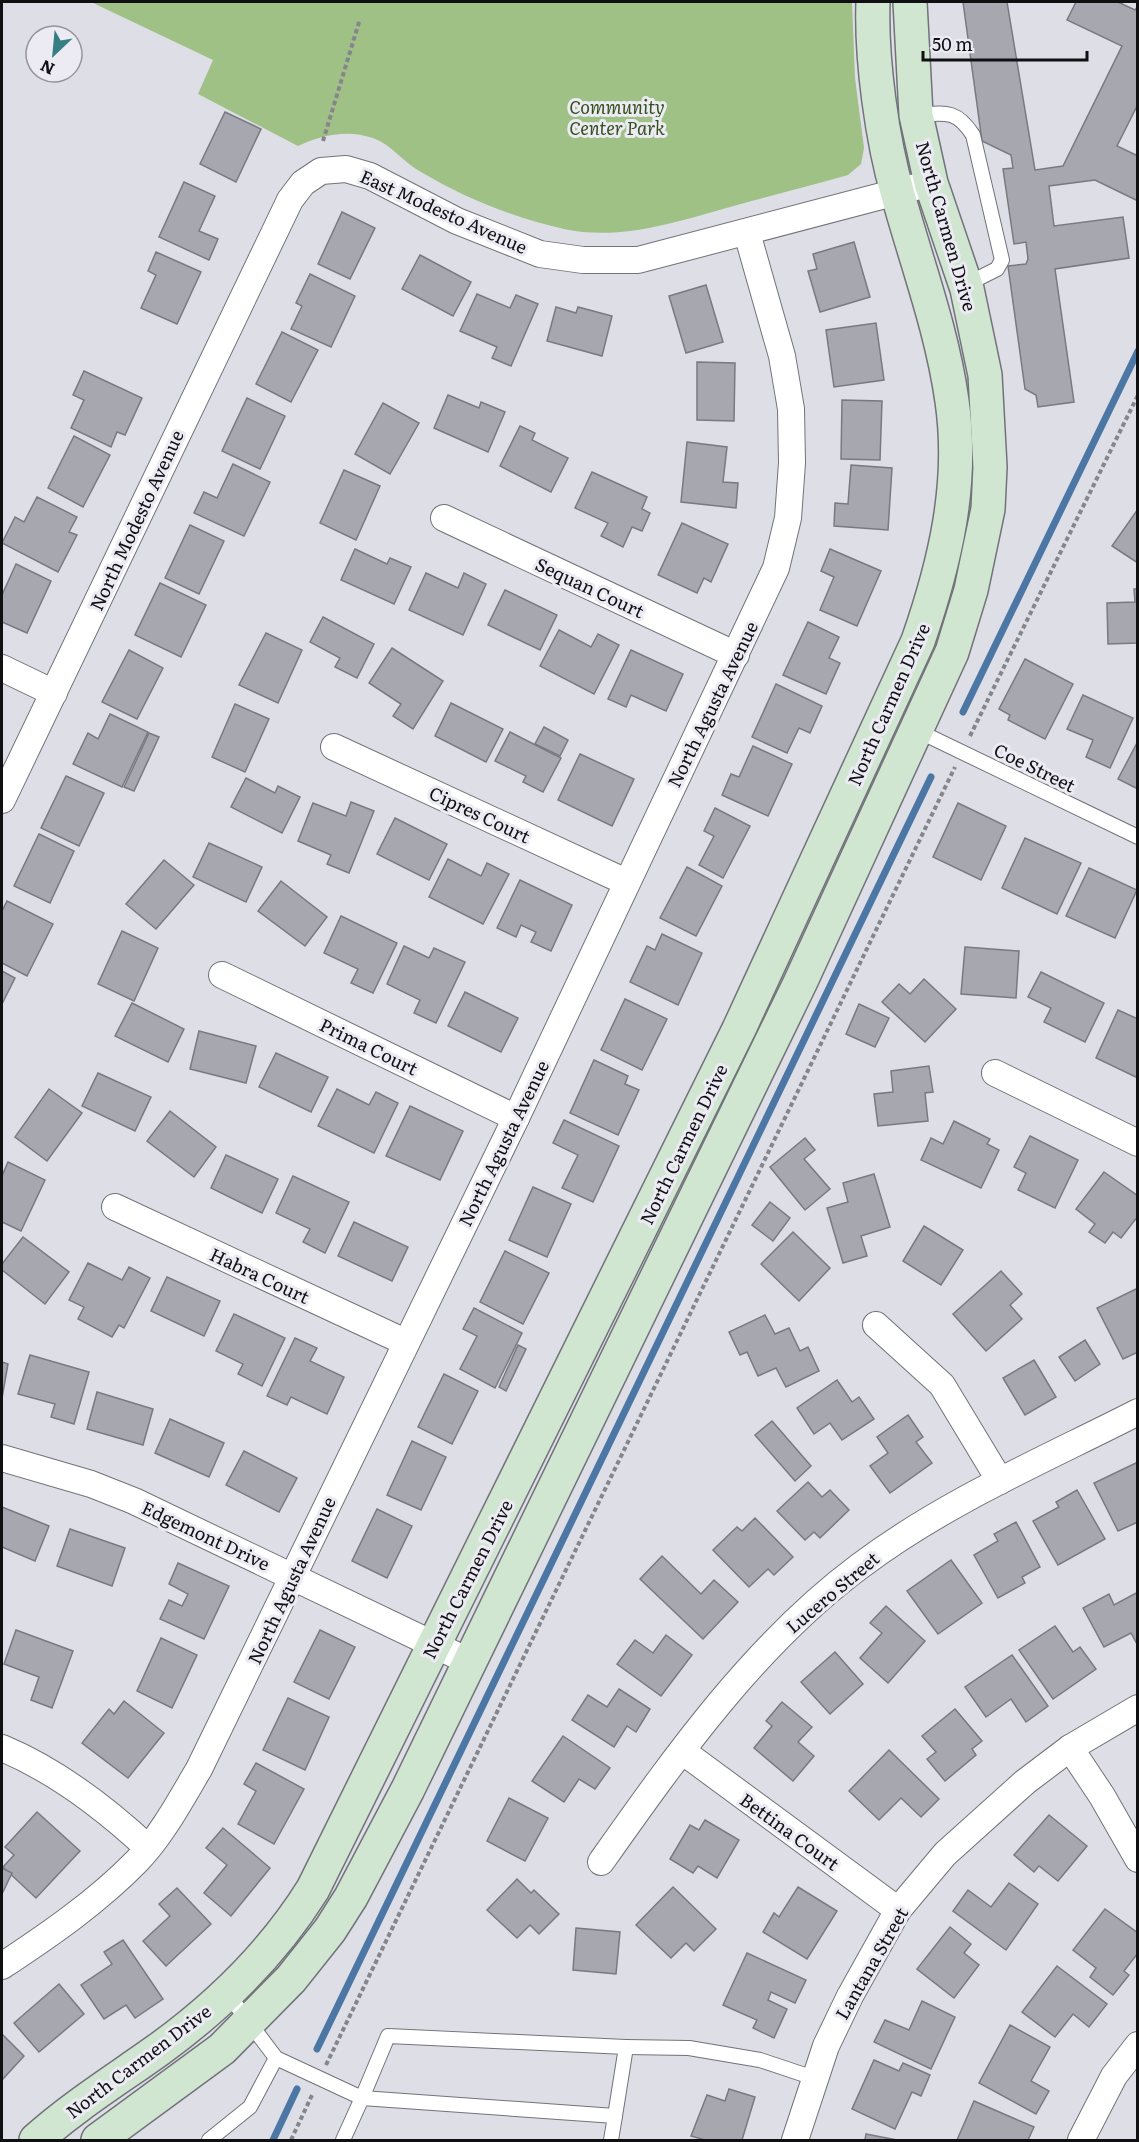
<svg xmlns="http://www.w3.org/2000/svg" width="1139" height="2142" font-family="Literata,serif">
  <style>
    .green { fill: #9fc186 }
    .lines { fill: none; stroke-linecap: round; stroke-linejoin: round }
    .stream { stroke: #4c77a4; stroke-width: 7 }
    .building { fill: #a7a7af; stroke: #797981; stroke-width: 1.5 }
    .lane-casing { stroke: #72727a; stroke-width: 16 }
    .street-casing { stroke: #72727a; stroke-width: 28 }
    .secondary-casing { stroke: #72727a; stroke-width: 36 }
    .path { stroke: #85858b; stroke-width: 4; stroke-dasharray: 4.5 3; stroke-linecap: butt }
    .lane { stroke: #fff; stroke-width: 14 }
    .street { stroke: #fff; stroke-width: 26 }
    .secondary { stroke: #d0e6d1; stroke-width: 33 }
    .labels { text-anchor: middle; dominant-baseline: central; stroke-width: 6; stroke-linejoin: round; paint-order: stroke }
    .park-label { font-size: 18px; font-style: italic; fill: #34501b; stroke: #ecebf4 }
    .street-label { font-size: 18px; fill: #100f12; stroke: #ecebf4 }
  </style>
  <rect width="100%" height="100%" fill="#dedee7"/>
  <path class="green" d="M91 2H852L855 78 864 148 861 164 848 175C809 186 769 196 730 207 676 222 621 241 564 229 514 218 465 198 421 172 403 162 392 145 373 138 347 129 321 135 298 146L198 94 213 60Z"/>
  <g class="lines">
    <g class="stream">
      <path d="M963 712 1138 351"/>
      <path d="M317 2049 931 777"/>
      <path d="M273 2140 297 2089"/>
    </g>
  </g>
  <g class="building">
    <path d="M963 2H1007L1035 170 1063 166 1122 46 1067 20 1076 2H1118L1135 10 1138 6V104L1117 146 1138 156V201L1095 180 1049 186 1054 226 1123 217 1129 258 1055 269 1074 402 1038 407 1036 395 1025 389 1008 266 1026 264 1028 259 1026 242 1014 244 1003 169 1013 168 1011 155 982 141Z"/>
    <path d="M225 112 261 129 236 182 200 164Z"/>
    <path d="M184 182 215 196 199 231 218 239 209 260 159 237Z"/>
    <path d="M342 212 375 228 350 279 318 264Z"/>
    <path d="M854 242 870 297 820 312 808 271 817 269 813 254Z"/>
    <path d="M156 252 201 272 177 324 141 308 156 275 148 271Z"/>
    <path d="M420 255 471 282 453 316 402 289Z"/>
    <path d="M310 274 355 296 331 347 291 329 302 306 296 303Z"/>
    <path d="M706 285 723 342 686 353 669 296Z"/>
    <path d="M477 294 510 308 516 295 538 304 511 366 492 358 497 347 460 331Z"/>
    <path d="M556 307 576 313 578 307 612 316 602 356 547 341Z"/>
    <path d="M876 323 884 380 834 387 826 330Z"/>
    <path d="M282 332 318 350 291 402 256 384Z"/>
    <path d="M697 362 735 363 734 421 697 420Z"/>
    <path d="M84 371 142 398 125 435 117 432 111 447 71 428 84 400 73 395Z"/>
    <path d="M448 395 479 408 481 402 505 412 488 452 434 428Z"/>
    <path d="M247 398 285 416 260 469 222 451Z"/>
    <path d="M842 400 882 401 880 460 841 459Z"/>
    <path d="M383 403 419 423 390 474 355 454Z"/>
    <path d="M520 426 535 433 532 440 568 458 551 492 500 466Z"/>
    <path d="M74 436 110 455 83 507 48 488Z"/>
    <path d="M687 442 727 447 723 482 738 483 736 508 681 502Z"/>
    <path d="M233 464 270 482 244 536 194 513 204 492 217 498Z"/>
    <path d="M851 465 892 468 888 530 834 526 835 503 848 504Z"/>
    <path d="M344 470 380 486 356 540 320 523Z"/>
    <path d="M592 472 647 497 642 509 650 513 642 531 632 527 623 547 601 536 608 523 575 508Z"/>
    <path d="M37 497 77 517 69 532 77 535 58 572 2 543 15 517 24 522Z"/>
    <path d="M1138 509V563L1112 546Z"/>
    <path d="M682 523 728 544 711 582 704 578 697 593 658 575Z"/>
    <path d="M190 525 224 541 199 594 165 578Z"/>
    <path d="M355 549 387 564 390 558 411 567 394 604 341 580Z"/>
    <path d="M830 549 881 571 857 626 820 610 834 577 821 571Z"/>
    <path d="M16 564 51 581 27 633 2 622V595Z"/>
    <path d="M426 573 458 588 464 573 486 584 463 635 409 610Z"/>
    <path d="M160 583 206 605 181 657 135 635Z"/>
    <path d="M1134 589H1138V643L1108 644 1107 603 1135 602Z"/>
    <path d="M505 590 557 615 540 650 488 625Z"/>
    <path d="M323 617 374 644 357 678 335 667 340 658 310 642Z"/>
    <path d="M808 622 839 637 829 658 840 663 826 694 783 675Z"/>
    <path d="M559 630 591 647 598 634 619 645 594 694 540 666Z"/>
    <path d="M266 633 302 650 278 703 239 685Z"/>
    <path d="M392 648 443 681 413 729 393 716 401 704 369 683Z"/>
    <path d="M129 650 163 668 137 719 102 702Z"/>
    <path d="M631 650 683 674 666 711 631 695 626 707 608 699Z"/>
    <path d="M1025 659 1073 684 1045 739 1008 720 1010 715 999 709Z"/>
    <path d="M776 684 822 706 810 733 799 728 787 753 752 737Z"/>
    <path d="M1083 695 1133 718 1110 768 1086 757 1093 740 1067 729Z"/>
    <path d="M451 703 503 729 486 762 435 736Z"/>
    <path d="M235 704 269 719 245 772 212 757Z"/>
    <path d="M110 714 148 732 122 787 73 764 88 733 98 739Z"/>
    <path d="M544 727 568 740 560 756 535 744Z"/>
    <path d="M510 732 561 758 543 792 523 782 526 776 495 761Z"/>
    <path d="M149 733 159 737 134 791 124 787Z"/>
    <path d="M1138 741V789L1118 779Z"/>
    <path d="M753 746 792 764 768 816 722 795 731 774 739 777Z"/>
    <path d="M580 754 634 779 612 826 558 800Z"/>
    <path d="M66 776 104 793 79 846 41 828Z"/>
    <path d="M246 778 275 793 278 786 300 797 282 833 231 807Z"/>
    <path d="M351 802 374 811 349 873 327 864 331 855 298 841 313 803 346 816Z"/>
    <path d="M958 803 1006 826 981 880 933 857Z"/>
    <path d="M715 808 750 826 723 878 699 865 714 836 704 831Z"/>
    <path d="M395 818 447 844 429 880 377 854Z"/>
    <path d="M39 834 74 851 50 903 14 886Z"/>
    <path d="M1025 838 1081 863 1057 914 1002 888Z"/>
    <path d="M209 843 262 867 246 902 193 877Z"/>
    <path d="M448 859 481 876 487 863 509 874 483 924 429 897Z"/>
    <path d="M164 860 194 885 156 929 126 904Z"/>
    <path d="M687 867 722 886 696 936 660 918Z"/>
    <path d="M1089 868 1137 890 1115 938 1066 916Z"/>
    <path d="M520 880 572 905 551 951 531 942 536 932 521 925 516 937 497 928Z"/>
    <path d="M281 881 327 917 305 946 258 911Z"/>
    <path d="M7 901 53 924 27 976 2 963V911Z"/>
    <path d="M341 916 397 943 373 993 351 983 358 969 324 953Z"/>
    <path d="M122 931 158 948 134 1001 98 984Z"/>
    <path d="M662 934 702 953 678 1005 630 982 647 946 655 950Z"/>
    <path d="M404 946 429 958 434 948 465 962 436 1023 414 1013 420 1000 387 984Z"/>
    <path d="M965 947 1019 951 1016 998 961 994Z"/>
    <path d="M2 971 15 978 2 1004Z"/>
    <path d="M1041 972 1104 1003 1085 1042 1044 1022 1051 1008 1028 997Z"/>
    <path d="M924 979 956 1009 925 1042 882 1002 899 984 910 994Z"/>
    <path d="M465 992 518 1018 501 1052 448 1026Z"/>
    <path d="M625 999 667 1019 642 1070 601 1050Z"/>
    <path d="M132 1003 184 1029 168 1062 115 1036Z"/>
    <path d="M859 1004 889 1018 875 1047 846 1034Z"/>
    <path d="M1118 1010 1138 1019V1078L1096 1058Z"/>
    <path d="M199 1031 256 1046 246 1083 190 1069Z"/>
    <path d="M276 1053 328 1077 311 1112 259 1087Z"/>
    <path d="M594 1060 628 1076 625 1084 639 1090 618 1135 570 1113Z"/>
    <path d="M929 1066 933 1092 925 1093 928 1121 878 1126 874 1094 893 1092 891 1071Z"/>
    <path d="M98 1073 151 1097 135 1131 82 1106Z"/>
    <path d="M49 1089 82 1113 47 1161 15 1137Z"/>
    <path d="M337 1089 369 1105 376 1092 398 1103 374 1153 318 1126Z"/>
    <path d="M410 1106 463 1131 440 1180 386 1156Z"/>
    <path d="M170 1111 216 1147 194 1177 147 1141Z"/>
    <path d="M564 1120 619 1146 593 1202 562 1188 578 1155 553 1143Z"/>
    <path d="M954 1121 990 1139 987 1144 999 1150 981 1188 921 1160 931 1138 943 1144Z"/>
    <path d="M1030 1136 1078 1160 1055 1208 1018 1190 1026 1173 1014 1167Z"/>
    <path d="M805 1138 815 1150 804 1159 830 1189 805 1210 770 1167Z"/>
    <path d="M226 1155 278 1179 262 1213 211 1188Z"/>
    <path d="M8 1162 45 1180 21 1231 2 1222V1176Z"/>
    <path d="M1104 1172 1138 1196V1216L1121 1238 1113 1232 1105 1243 1089 1232 1095 1224 1076 1209Z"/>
    <path d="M874 1174 890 1227 861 1236 867 1256 843 1263 827 1208 848 1202 843 1183Z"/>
    <path d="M293 1176 349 1202 325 1253 303 1242 310 1229 276 1213Z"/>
    <path d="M533 1187 571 1204 547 1257 509 1240Z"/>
    <path d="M770 1202 790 1218 773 1241 752 1225Z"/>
    <path d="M354 1222 408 1247 392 1281 338 1256Z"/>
    <path d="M924 1226 963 1250 941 1285 903 1261Z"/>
    <path d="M793 1232 830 1268 799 1301 761 1264Z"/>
    <path d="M23 1237 69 1272 45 1304 2 1270V1264Z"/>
    <path d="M505 1251 549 1273 523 1324 480 1302Z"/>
    <path d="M88 1263 122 1280 129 1267 150 1278 124 1328 119 1325 112 1337 78 1319 84 1307 69 1300Z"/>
    <path d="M1001 1271 1022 1294 1010 1305 1022 1319 986 1351 953 1314Z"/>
    <path d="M167 1277 220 1301 204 1336 151 1311Z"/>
    <path d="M1138 1288V1352L1123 1359 1097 1308Z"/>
    <path d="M474 1308 522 1333 495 1388 460 1369 477 1336 463 1329Z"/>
    <path d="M234 1314 285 1338 262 1386 238 1374 243 1364 216 1351Z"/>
    <path d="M765 1315 775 1334 789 1328 800 1351 808 1347 819 1371 786 1387 776 1368 758 1376 747 1352 740 1355 729 1332Z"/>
    <path d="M295 1338 317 1348 310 1361 344 1377 327 1414 291 1397 287 1405 267 1396Z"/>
    <path d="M1085 1340 1100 1364 1075 1381 1059 1357Z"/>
    <path d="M518 1345 526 1349 506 1391 499 1387Z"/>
    <path d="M30 1355 89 1372 74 1424 51 1417 55 1404 18 1394Z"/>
    <path d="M1034 1360 1056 1397 1025 1415 1003 1378Z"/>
    <path d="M2 1362 8 1364 2 1398Z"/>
    <path d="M444 1374 478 1391 452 1444 418 1427Z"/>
    <path d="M837 1380 852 1402 859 1397 874 1419 842 1440 830 1423 814 1434 797 1408Z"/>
    <path d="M97 1392 153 1409 143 1445 87 1429Z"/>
    <path d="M908 1415 923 1437 916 1442 932 1463 890 1493 870 1466 888 1453 877 1437Z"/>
    <path d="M170 1419 224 1443 209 1477 155 1453Z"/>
    <path d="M772 1421 811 1466 795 1481 755 1435Z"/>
    <path d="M412 1441 446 1457 421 1510 387 1495Z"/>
    <path d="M244 1451 297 1478 279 1512 226 1485Z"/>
    <path d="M1138 1462V1522L1118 1531 1094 1483Z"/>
    <path d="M808 1482 822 1497 830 1490 849 1510 820 1538 814 1532 805 1540 777 1511Z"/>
    <path d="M1077 1490 1105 1539 1058 1565 1033 1521 1059 1507 1056 1502Z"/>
    <path d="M2 1507 49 1526 35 1561 2 1547Z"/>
    <path d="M377 1509 412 1526 387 1578 352 1561Z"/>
    <path d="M755 1518 793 1557 774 1575 768 1569 749 1587 713 1550 737 1527 742 1531Z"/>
    <path d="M1016 1522 1040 1567 1022 1577 1025 1583 998 1598 974 1555 998 1541 994 1534Z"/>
    <path d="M70 1529 125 1548 112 1586 57 1566Z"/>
    <path d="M662 1556 701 1594 714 1580 738 1602 703 1639 640 1579Z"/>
    <path d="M951 1560 982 1603 938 1634 907 1591Z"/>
    <path d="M178 1563 229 1586 204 1639 160 1619 169 1600 182 1606 188 1594 169 1584Z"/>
    <path d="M1138 1592V1646L1131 1633 1104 1647 1083 1608 1109 1594 1114 1605Z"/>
    <path d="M886 1606 925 1641 888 1683 860 1658 882 1633 870 1623Z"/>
    <path d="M1055 1626 1073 1652 1080 1647 1096 1669 1053 1699 1019 1650Z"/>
    <path d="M16 1630 73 1651 52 1708 31 1700 39 1677 4 1664Z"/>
    <path d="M320 1630 355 1647 329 1699 294 1682Z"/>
    <path d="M666 1635 692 1655 661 1696 617 1664 635 1640 653 1653Z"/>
    <path d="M161 1638 197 1655 172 1708 137 1691Z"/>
    <path d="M835 1652 863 1684 830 1714 801 1682Z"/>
    <path d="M1012 1655 1048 1706 1026 1722 1011 1699 986 1717 965 1687Z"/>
    <path d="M619 1689 650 1709 636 1732 627 1726 614 1747 572 1720 588 1695 607 1707Z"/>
    <path d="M288 1698 329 1717 305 1770 263 1750Z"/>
    <path d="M124 1701 164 1733 128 1778 82 1743 109 1709 114 1714Z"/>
    <path d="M782 1702 812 1727 798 1742 814 1756 793 1781 754 1748 772 1726 766 1721Z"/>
    <path d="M955 1709 982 1741 972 1749 976 1755 945 1781 927 1759 936 1752 922 1736Z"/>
    <path d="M563 1736 610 1768 595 1789 579 1779 564 1802 532 1781Z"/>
    <path d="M889 1750 939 1799 921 1817 901 1798 879 1820 849 1791Z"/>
    <path d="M256 1763 304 1789 274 1844 238 1824 256 1791 244 1784Z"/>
    <path d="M509 1798 548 1818 525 1861 487 1841Z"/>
    <path d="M37 1812 80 1851 36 1898 3 1867 14 1855 5 1847Z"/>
    <path d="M1049 1815 1087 1846 1058 1881 1039 1866 1034 1872 1014 1855Z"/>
    <path d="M705 1820 739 1840 717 1878 698 1866 693 1873 670 1859 690 1825 699 1830Z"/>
    <path d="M223 1828 270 1868 231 1916 204 1893 227 1865 206 1848Z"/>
    <path d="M2 1868 12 1873 2 1894Z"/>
    <path d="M517 1879 531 1893 534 1890 559 1914 539 1934 530 1925 517 1938 487 1910Z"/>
    <path d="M1009 1883 1038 1904 1006 1950 953 1911 968 1890 991 1907Z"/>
    <path d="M673 1887 716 1929 694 1951 686 1943 671 1958 636 1925Z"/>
    <path d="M798 1887 837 1911 807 1959 763 1932 774 1913 779 1917Z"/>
    <path d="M177 1888 211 1924 166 1966 143 1941 170 1916 159 1904Z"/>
    <path d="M1105 1909 1138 1933V1953L1124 1971 1129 1975 1113 1995 1090 1977 1096 1968 1073 1950Z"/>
    <path d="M950 1927 971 1944 964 1953 979 1965 954 1998 917 1969Z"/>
    <path d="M576 1928 620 1932 616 1974 573 1970Z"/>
    <path d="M123 1940 163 1999 135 2018 126 2005 104 2019 81 1985 112 1964 104 1952Z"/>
    <path d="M747 1953 806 1980 795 2003 771 1992 768 2000 787 2009 774 2038 753 2028 757 2020 723 2005Z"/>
    <path d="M1057 1966 1107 2004 1089 2027 1073 2014 1055 2037 1022 2012Z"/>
    <path d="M59 1984 84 2014 39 2052 14 2023Z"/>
    <path d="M922 2001 955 2017 931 2069 874 2042 885 2020 909 2030Z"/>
    <path d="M1010 2025 1050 2047 1031 2081 1049 2091 1036 2114 979 2083Z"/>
    <path d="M2 2034 24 2056 2 2080Z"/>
    <path d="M874 2060 899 2071 903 2063 930 2075 921 2096 912 2092 895 2129 852 2109Z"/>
    <path d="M729 2089 755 2097 742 2140H705L691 2136 707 2095 725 2101Z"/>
    <path d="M974 2101 1034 2127 1028 2140H957Z"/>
    <path d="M866 2134 897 2140H865Z"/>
  </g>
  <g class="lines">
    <g class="lane-casing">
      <g id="lane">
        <path d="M916 115C945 113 956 109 973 135L1002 260 997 269 965 285"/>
        <path d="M916 730 1138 837"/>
        <path d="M227 1993 276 2058 362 2098 388 2036 626 2047 615 2116"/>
        <path d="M626 2047 689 2048 760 2060 814 2078"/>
        <path d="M209 2140 250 2107 276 2058"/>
        <path d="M343 2140 362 2098 615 2116 611 2140"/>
      </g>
    </g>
    <g class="street-casing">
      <g id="street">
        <path d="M444 518 736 655"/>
        <path d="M2 668 54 693"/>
        <path d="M334 747 626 882"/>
        <path d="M2 800 290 200 303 183 321 171 346 169 370 176 457 221 540 254 583 260H638L931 183"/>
        <path d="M222 975 516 1118"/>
        <path d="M995 1073 1138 1143"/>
        <path d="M115 1207 405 1342"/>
        <path d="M876 1325 942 1385 1000 1481"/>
        <path d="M2 1458 91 1484 134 1501 468 1661"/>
        <path d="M2 1748C57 1771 104 1807 148 1848"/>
        <path d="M1070 1748 1102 1796 1138 1859"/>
        <path d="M682 1751 898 1910"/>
        <path d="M601 1862C676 1756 755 1644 860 1566 945 1502 1044 1460 1138 1412"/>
        <path d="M2 1966C49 1935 97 1902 137 1861 162 1835 180 1801 199 1769L516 1118 776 568 788 518 792 463 791 409 782 356 747 233"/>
        <path d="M795 2140 826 2046 850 1996 898 1910 945 1854 1025 1782 1070 1748 1138 1708"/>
        <path d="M1081 2140 1114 2076 1138 2045"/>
      </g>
    </g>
    <g class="secondary-casing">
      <g id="secondary">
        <path d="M36 2140C74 2106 116 2080 158 2050 219 2006 273 1953 313 1889L739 1029 918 641C945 563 964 484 952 401 942 330 917 264 898 195 882 140 871 59 873 2"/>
        <path d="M98 2140 222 2049 291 1979 330 1930 351 1897 408 1789 800 983 952 652 971 590 988 509 990 467 985 375 967 289 931 183 916 115 910 2"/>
      </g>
    </g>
    <g class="path">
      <path d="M323 141 360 19"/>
      <path d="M970 736 1138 395"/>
      <path d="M326 2065 955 767"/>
      <path d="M291 2140 313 2093"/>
    </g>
    <use href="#lane" class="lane"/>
    <use href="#street" class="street"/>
    <use href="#secondary" class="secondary"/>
  </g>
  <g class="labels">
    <g class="park-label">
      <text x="617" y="106">Community<tspan x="617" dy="21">Center Park</tspan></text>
    </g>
    <g class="street-label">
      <text transform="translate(444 211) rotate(24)">East Modesto Avenue</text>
      <text transform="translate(947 226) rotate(74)">North Carmen Drive</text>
      <text transform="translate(136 520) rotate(-65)">North Modesto Avenue</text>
      <text transform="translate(590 587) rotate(25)">Sequan Court</text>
      <text transform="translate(712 704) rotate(-64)">North Agusta Avenue</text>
      <text transform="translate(888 704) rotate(-66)">North Carmen Drive</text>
      <text transform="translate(1035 767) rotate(26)">Coe Street</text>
      <text transform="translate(480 814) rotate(25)">Cipres Court</text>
      <text transform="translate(369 1046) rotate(26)">Prima Court</text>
      <text transform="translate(503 1143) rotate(-64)">North Agusta Avenue</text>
      <text transform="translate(683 1144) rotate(-64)">North Carmen Drive</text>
      <text transform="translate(260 1275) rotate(25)">Habra Court</text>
      <text transform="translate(206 1535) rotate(25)">Edgemont Drive</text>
      <text transform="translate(467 1579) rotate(-63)">North Carmen Drive</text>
      <text transform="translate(291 1580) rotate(-65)">North Agusta Avenue</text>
      <text transform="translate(832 1592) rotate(-40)">Lucero Street</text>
      <text transform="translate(790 1831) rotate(36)">Bettina Court</text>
      <text transform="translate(871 1963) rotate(-60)">Lantana Street</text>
      <text transform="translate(138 2061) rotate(-37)">North Carmen Drive</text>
    </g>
  </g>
  <rect width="1139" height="2142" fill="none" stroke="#100f12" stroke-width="6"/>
  <g transform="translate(54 54) rotate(206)"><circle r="28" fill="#ecebf4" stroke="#94939a" stroke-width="1.5"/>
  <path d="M0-4.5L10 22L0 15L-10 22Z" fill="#357e82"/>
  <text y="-9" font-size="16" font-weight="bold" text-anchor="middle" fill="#100f12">N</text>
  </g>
  <path d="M923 51v9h164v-9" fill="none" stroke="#100f12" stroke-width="3"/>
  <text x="932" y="51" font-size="18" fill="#100f12" stroke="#ecebf4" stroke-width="4.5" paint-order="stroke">50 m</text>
</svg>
